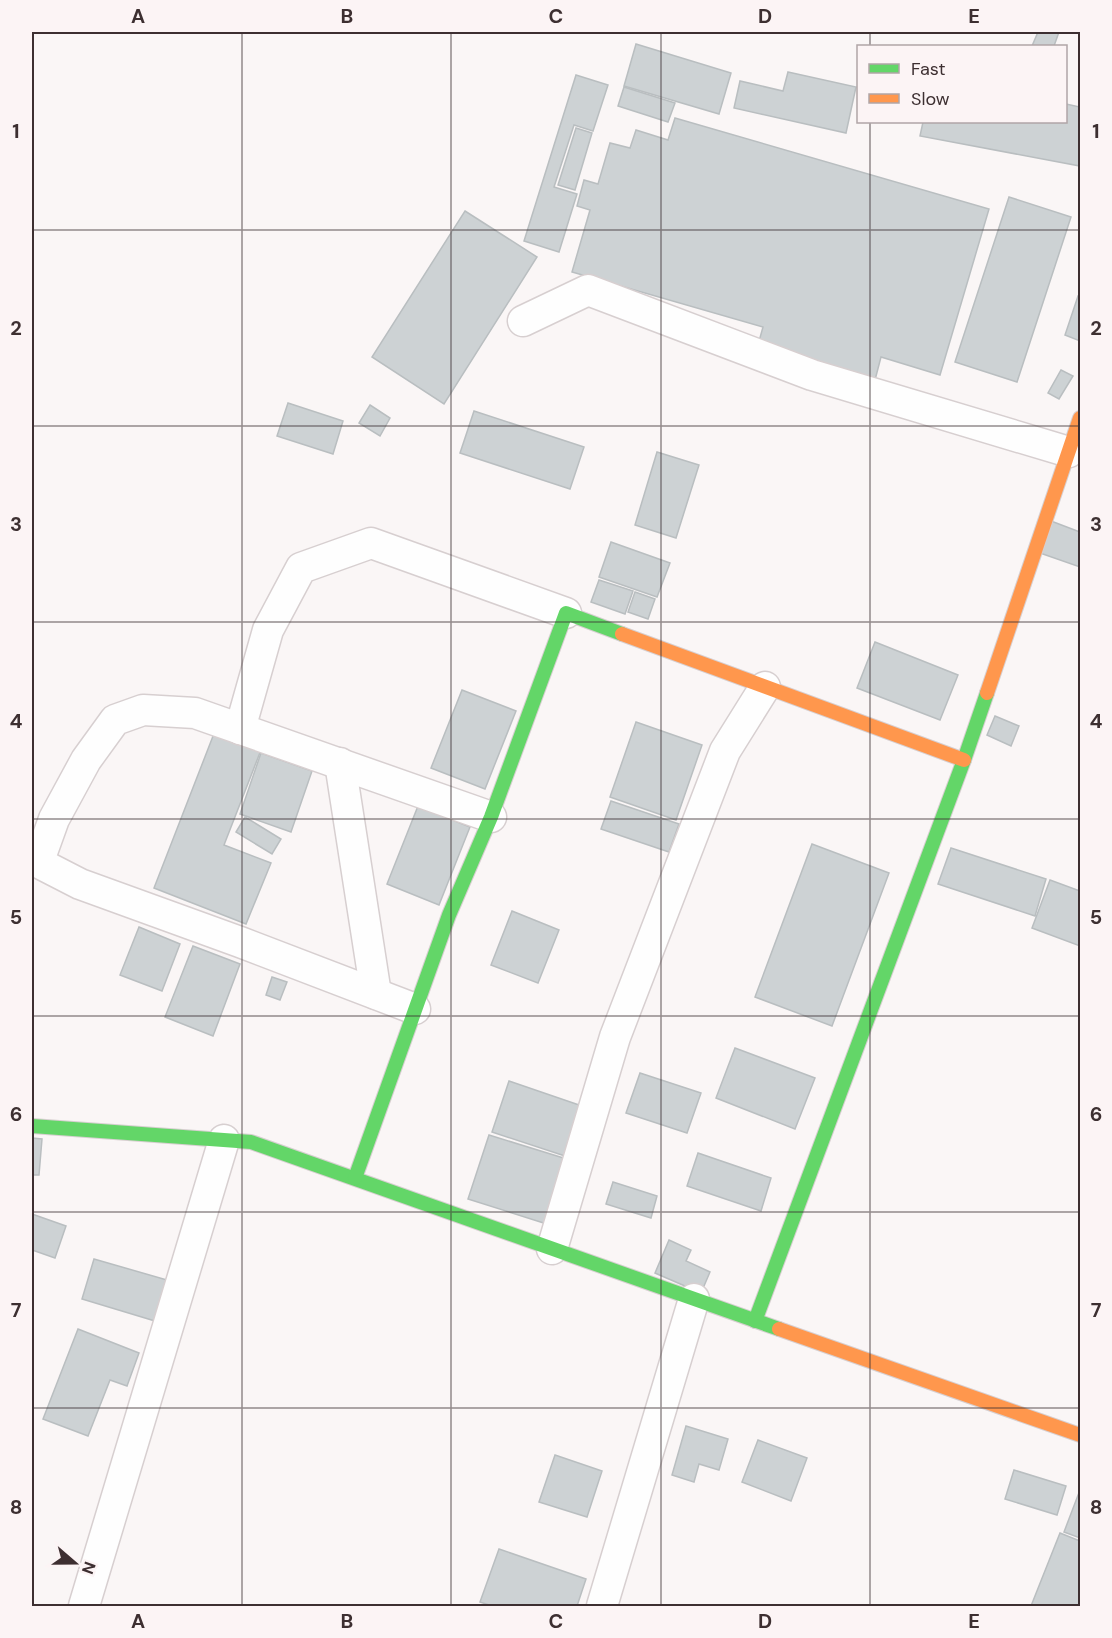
<svg xmlns="http://www.w3.org/2000/svg" width="1112" height="1638" font-family="'DM Sans',sans-serif">
  <style>
    .building { fill: #cdd2d4; stroke: #b9bec0; stroke-width: 1.5 }
    .lines { fill: none; stroke-linecap: round; stroke-linejoin: round }
    .street-casing { stroke: #d7cfd0; stroke-width: 33 }
    .fast-casing { stroke: #d7cfd0; stroke-width: 16 }
    .slow-casing { stroke: #d7cfd0; stroke-width: 16 }
    .street { stroke: #fefefe; stroke-width: 30 }
    .fast { stroke: #63d668; stroke-width: 14 }
    .slow { stroke: #ff974d; stroke-width: 14 }
    .grid { fill: none; stroke: #3d2f31; stroke-width: 1.5; stroke-opacity: 0.55 }
    .neatline { fill: none; stroke: #3d2f31; stroke-width: 2 }
    .grid-label { font-size: 20px; text-anchor: middle; font-weight: bold; fill: #3d2f31 }
  </style>
  <rect width="100%" height="100%" fill="#faf6f6"/>
  <g class="building">
    <path d="M1038 32H1059L1054 46H1032Z"/>
    <path d="M636 44 731 73 719 114 624 86Z"/>
    <path d="M788 72 856 87 846 133 734 108 740 81 783 91Z"/>
    <path d="M576 75 608 85 593 131 574 125 554 187 577 194 559 252 524 241Z"/>
    <path d="M624 87 675 103 668 122 618 106Z"/>
    <path d="M1066 104 1080 107V166L920 136 923 122H1066Z"/>
    <path d="M675 118 989 209 940 375 881 357 875 380 758 345 763 327 572 272 590 210 577 206 584 180 598 184 610 143 630 148 636 130 668 140Z"/>
    <path d="M576 128 592 133 575 190 558 185Z"/>
    <path d="M1009 197 1071 217 1017 382 955 362Z"/>
    <path d="M465 211 537 257 444 404 372 357Z"/>
    <path d="M1078 296 1080 297V341L1065 335Z"/>
    <path d="M1061 370 1073 376 1059 399 1048 393Z"/>
    <path d="M288 403 343 421 333 454 277 436Z"/>
    <path d="M370 405 390 418 380 436 359 423Z"/>
    <path d="M474 411 584 447 570 489 460 453Z"/>
    <path d="M657 452 699 465 676 538 635 525Z"/>
    <path d="M1051 521 1080 532V567L1040 553Z"/>
    <path d="M611 542 670 563 657 597 599 577Z"/>
    <path d="M599 580 633 591 625 614 591 602Z"/>
    <path d="M635 592 655 599 648 619 628 612Z"/>
    <path d="M875 642 958 675 940 720 857 688Z"/>
    <path d="M462 690 516 711 485 789 431 768Z"/>
    <path d="M995 716 1019 726 1011 746 987 735Z"/>
    <path d="M636 722 702 745 676 820 610 797Z"/>
    <path d="M215 731 261 750 224 845 271 863 246 924 154 888Z"/>
    <path d="M261 753 312 771 291 832 240 814Z"/>
    <path d="M611 801 679 824 669 852 601 829Z"/>
    <path d="M418 806 470 827 439 905 387 884Z"/>
    <path d="M245 817 281 839 272 854 236 832Z"/>
    <path d="M812 844 889 873 832 1026 755 997Z"/>
    <path d="M951 848 1046 879 1035 916 938 884Z"/>
    <path d="M1050 880 1080 891V946L1032 928Z"/>
    <path d="M512 911 559 930 538 983 491 965Z"/>
    <path d="M139 927 180 944 162 991 120 975Z"/>
    <path d="M193 946 240 964 213 1036 165 1017Z"/>
    <path d="M272 977 287 982 280 1000 266 995Z"/>
    <path d="M735 1048 815 1078 795 1129 716 1098Z"/>
    <path d="M640 1073 701 1093 687 1133 626 1113Z"/>
    <path d="M509 1081 582 1106 565 1156 492 1132Z"/>
    <path d="M489 1135 570 1160 550 1225 468 1199Z"/>
    <path d="M32 1138 42 1139 39 1175H32Z"/>
    <path d="M698 1153 771 1178 761 1211 687 1186Z"/>
    <path d="M613 1182 657 1196 651 1218 606 1204Z"/>
    <path d="M32 1214 66 1226 55 1258 32 1250Z"/>
    <path d="M669 1240 691 1250 686 1261 710 1272 701 1293 655 1273Z"/>
    <path d="M94 1259 167 1280 155 1321 82 1299Z"/>
    <path d="M78 1329 139 1353 127 1386 110 1380 88 1436 43 1419Z"/>
    <path d="M686 1426 728 1439 719 1470 699 1464 694 1482 672 1475Z"/>
    <path d="M758 1440 807 1458 791 1501 742 1482Z"/>
    <path d="M555 1455 602 1471 587 1517 539 1502Z"/>
    <path d="M1014 1470 1066 1486 1057 1515 1005 1499Z"/>
    <path d="M1080 1490V1538L1064 1532Z"/>
    <path d="M1060 1533 1080 1541V1606H1031Z"/>
    <path d="M499 1549 586 1579 577 1606H492L480 1602Z"/>
  </g>
  <g class="lines">
    <g class="street-casing">
      <g id="street">
        <path d="M523 321 588 290 812 375 1069 452"/>
        <path d="M240 729 268 630 301 568 371 543 566 613"/>
        <path d="M340 763 376 994"/>
        <path d="M415 1009 240 942 80 884 43 865 40 858 54 819 86 760 115 720 143 710 195 713 491 817"/>
        <path d="M552 1249 615 1037 725 751 765 687"/>
        <path d="M84 1606 224 1140"/>
        <path d="M602 1606 694 1299"/>
      </g>
    </g>
    <g class="fast-casing">
      <g id="fast">
        <path d="M32 1126 251 1142 779 1329"/>
        <path d="M355 1178 449 915 491 817 566 613 622 634"/>
        <path d="M755 1321 964 760 987 693"/>
      </g>
    </g>
    <g class="slow-casing">
      <g id="slow">
        <path d="M622 634 964 760"/>
        <path d="M987 693 1080 418"/>
        <path d="M779 1329 1080 1435"/>
      </g>
    </g>
    <use href="#street" class="street"/>
    <use href="#fast" class="fast"/>
    <use href="#slow" class="slow"/>
  </g>
  <path class="grid" d="M242 32V1606M451 32V1606M661 32V1606M870 32V46M870 122V1606M32 230H1080M32 426H1080M32 622H1080M32 819H1080M32 1016H1080M32 1212H1080M32 1408H1080"/>
  <rect width="1112" height="1638" fill="none" stroke="#fcf4f5" stroke-width="66"/>
  <rect x="857" y="45" width="210" height="78" fill="#fcf4f5" stroke="#b0a5a7" stroke-width="1.5"/>
  <rect x="869" y="64" width="30" height="9" fill="#63d668" stroke="#b0a5a7" stroke-width="1.5"/>
  <text x="911" y="75" font-size="18" fill="#3d2f31">Fast</text>
  <rect x="869" y="94" width="30" height="9" fill="#ff974d" stroke="#b0a5a7" stroke-width="1.5"/>
  <text x="911" y="105" font-size="18" fill="#3d2f31">Slow</text>
  <g transform="translate(75 1563) rotate(110)" stroke="#fcf4f5" stroke-width="4.5" paint-order="stroke">
  <path d="M0-4.5L10 22L0 15L-10 22Z" fill="#3d2f31"/>
  <text y="-9" font-size="16" font-weight="bold" text-anchor="middle" fill="#3d2f31">N</text>
  </g>
  <rect x="33" y="33" width="1046" height="1572" class="neatline"/>
  <g class="grid-label">
    <text x="138" y="23">A</text>
    <text x="347" y="23">B</text>
    <text x="556" y="23">C</text>
    <text x="765" y="23">D</text>
    <text x="974" y="23">E</text>
    <text x="16" y="138">1</text>
    <text x="1096" y="138">1</text>
    <text x="16" y="335">2</text>
    <text x="1096" y="335">2</text>
    <text x="16" y="531">3</text>
    <text x="1096" y="531">3</text>
    <text x="16" y="728">4</text>
    <text x="1096" y="728">4</text>
    <text x="16" y="924">5</text>
    <text x="1096" y="924">5</text>
    <text x="16" y="1121">6</text>
    <text x="1096" y="1121">6</text>
    <text x="16" y="1317">7</text>
    <text x="1096" y="1317">7</text>
    <text x="16" y="1514">8</text>
    <text x="1096" y="1514">8</text>
    <text x="138" y="1628">A</text>
    <text x="347" y="1628">B</text>
    <text x="556" y="1628">C</text>
    <text x="765" y="1628">D</text>
    <text x="974" y="1628">E</text>
  </g>
</svg>
